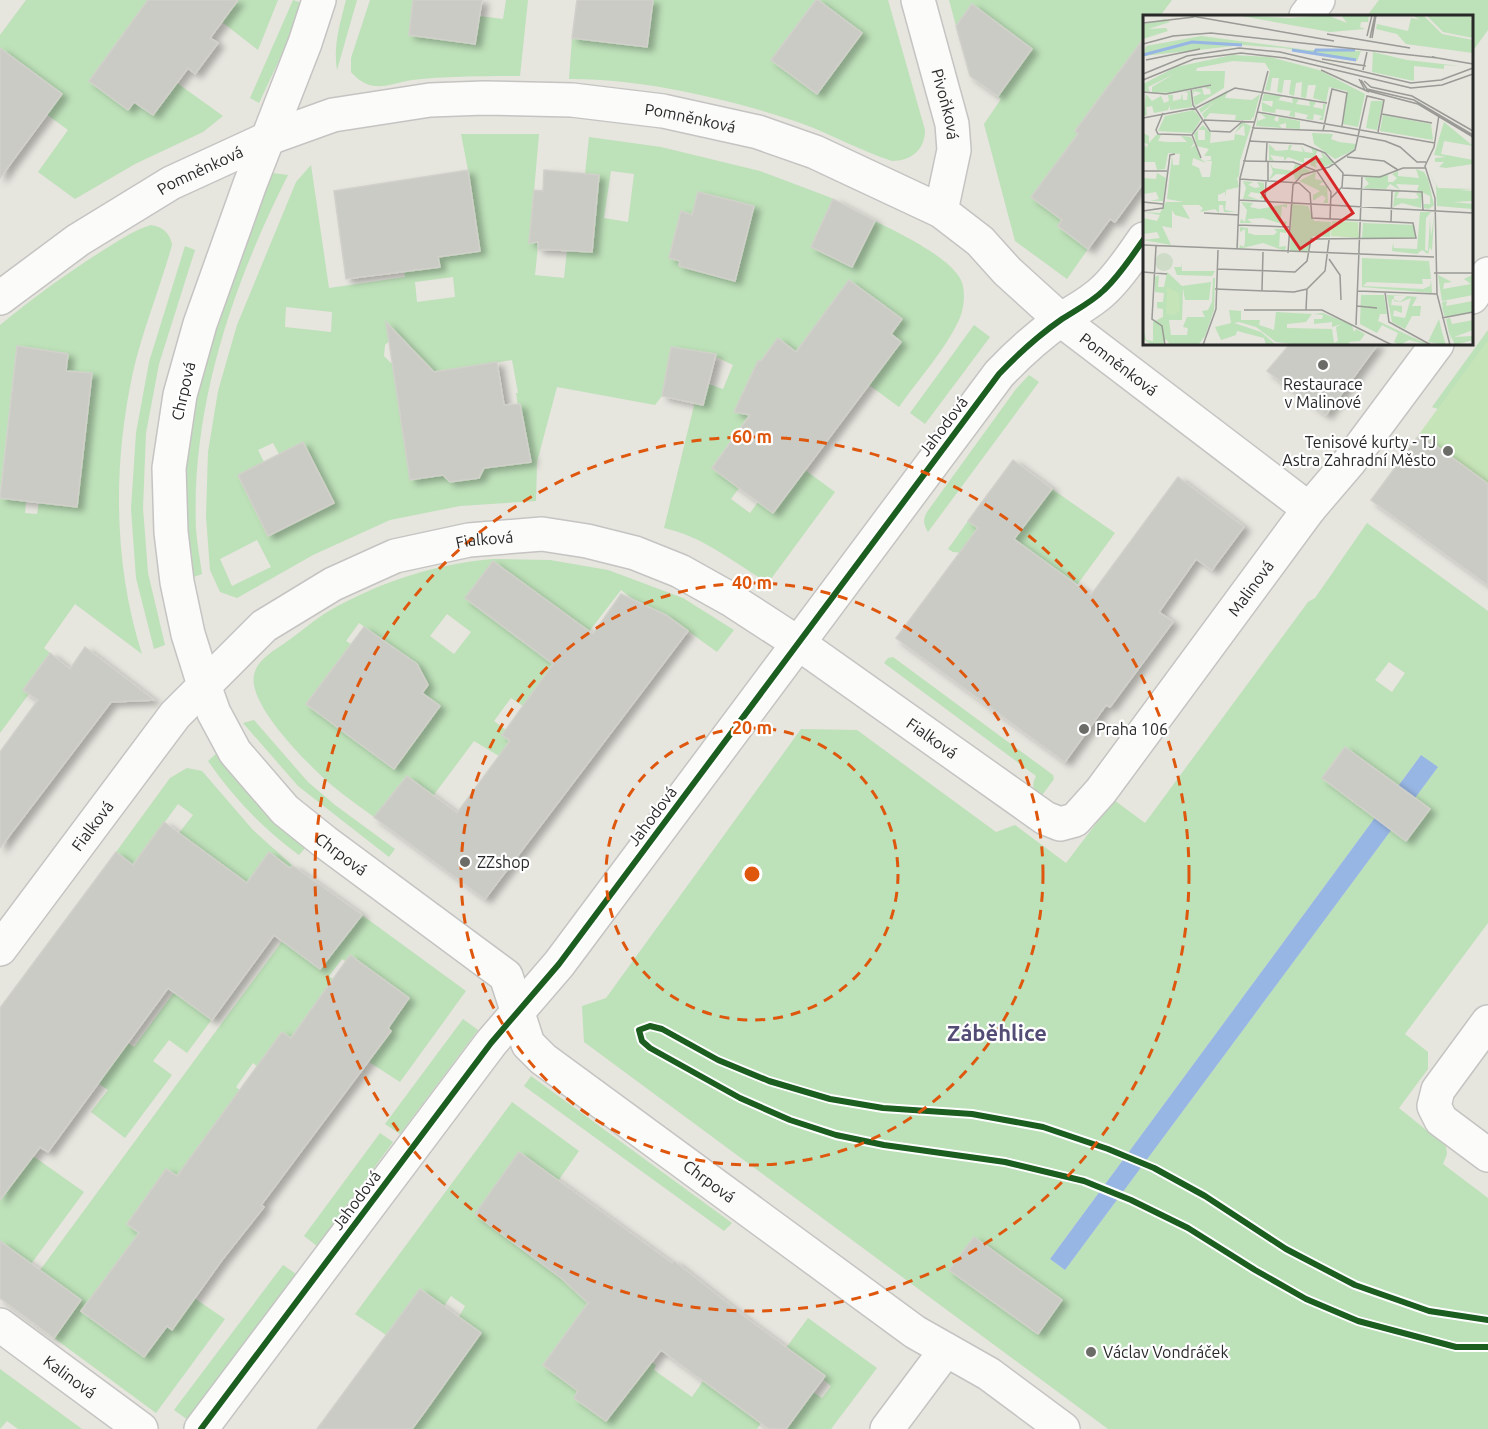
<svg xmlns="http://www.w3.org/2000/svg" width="1488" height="1429" font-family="Ubuntu,sans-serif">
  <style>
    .green { fill: #bde1b9; fill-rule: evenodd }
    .pitch { fill: #c5e4b7 }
    .water { fill: #97b6e3 }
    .building { fill: #cbcbc5; stroke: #d1d0ca; stroke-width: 1.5; filter: url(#shadow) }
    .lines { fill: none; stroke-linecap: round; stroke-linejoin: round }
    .minor-casing { stroke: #c5c4c3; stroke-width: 36 }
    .minor { stroke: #fbfbfa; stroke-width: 33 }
    .cycleway-casing { stroke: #fff; stroke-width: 10 }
    .cycleway { stroke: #1b5e20; stroke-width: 6 }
    .ring { fill: none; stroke: #de570d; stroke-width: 3; stroke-dasharray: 10 8 }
    .poi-dot { fill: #6b6b68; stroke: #fff; stroke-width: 2 }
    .labels { text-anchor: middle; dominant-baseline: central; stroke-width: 4.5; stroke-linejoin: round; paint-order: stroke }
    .street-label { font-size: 16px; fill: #292929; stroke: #fff }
    .poi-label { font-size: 16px; fill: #292929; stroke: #fff; text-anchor: start }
    .district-label { font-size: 22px; font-weight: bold; fill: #534d76; stroke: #fff }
    .inset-river { fill: none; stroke: #97b6e3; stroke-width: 3 }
    .inset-road { fill: none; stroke: #9a9a96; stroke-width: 1.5 }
    .view { fill: #d62828; fill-opacity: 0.15; stroke: #d62828; stroke-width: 3 }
    .inset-edge { fill: none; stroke: #292929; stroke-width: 3 }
    .centre { fill: #de570d; stroke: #fff; stroke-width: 3 }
    .ring-label { font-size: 18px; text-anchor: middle; font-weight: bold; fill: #de570d; stroke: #fff; stroke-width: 4.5; stroke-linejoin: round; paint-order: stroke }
  </style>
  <defs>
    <filter id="shadow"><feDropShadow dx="6" dy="4" stdDeviation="3" flood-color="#0004"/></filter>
  </defs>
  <rect width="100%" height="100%" fill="#e6e5de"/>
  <g class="green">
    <path d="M26 0H148L128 110 134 102 153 115 177 83 223 116 203 132 135 164 75 199 38 172 68 130 38 108 55 89 23 65 0 78V35Z"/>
    <path d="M238 0H278L258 50 222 22Z"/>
    <path d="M293 0 302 3 282 54 259 103 250 98Z"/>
    <path d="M346 0H357L337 70C333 45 340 24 346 0Z"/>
    <path d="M370 0H413L409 35 472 43 475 46 480 16 503 19 506 0H528L520 76C484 76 448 76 412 80 399 82 387 87 375 86 365 85 357 79 351 72V58Z"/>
    <path d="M653 0H816L771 60 817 94 862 34 818 0H888L925 130C925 150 911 161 892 161 861 151 833 135 803 124 735 100 641 78 569 79L572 38 647 47Z"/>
    <path d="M949 0H1172L1160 16H1144V38L1075 131 1082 137 1031 197 1062 220 1058 227 1088 249 1067 279 1015 241 984 124 1001 99 998 96 1032 49 972 4 956 26Z"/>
    <path d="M1379 0H1488V30L1472 52V16H1367Z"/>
    <path d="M461 134H539L531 226 540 227 535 275 564 278 567 250 592 251 599 175 585 174 589 137 661 147 760 171 829 197 833 199 812 247 852 267 875 221C897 232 950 257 961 280 966 291 964 310 959 320 945 350 918 380 899 407L869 385 891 334 902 319 875 299 863 314 838 296 796 352 778 338 752 411 712 467 739 488 731 499 750 513 758 502 773 513 805 470 835 492 768 583C735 563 702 536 664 528L700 381 723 389 733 365 708 353 671 348 662 396 655 405 557 387 537 462 536 501 460 506 390 520 313 555 237 598 220 592 210 570 206 516 208 452 218 391 237 325 296 182 311 165 329 288 405 277 404 272 440 267 438 257 468 170ZM611 171 634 174 628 222 604 218ZM698 192 753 207 735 280 679 266 680 261 669 258 681 212 692 215ZM453 277 455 297 417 302 415 282ZM286 307 332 312 331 332 285 327ZM392 338 403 339 409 346V356L401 363H391L384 356 385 345ZM512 360 518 393H516L526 462 484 468 478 478 451 482 443 475 475 366ZM303 442 334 503 268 536 238 476 264 462 258 450 273 443 279 454ZM257 540 271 567 232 586 220 559Z"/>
    <path d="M273 173 288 175C233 284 191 406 196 529 197 544 200 559 202 574L188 579 182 473 197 376 258 202Z"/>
    <path d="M151 225C163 227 170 233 172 245 160 288 143 329 133 372 113 464 113 563 142 654L75 604 44 648 50 653 23 690 29 694 0 733V498L26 501 25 513 37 514 39 502 77 507 92 374 66 371 68 354 22 347 16 351 0 492V325C33 298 66 274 102 251 118 241 134 230 151 225Z"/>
    <path d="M185 246 195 250 159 364 146 433 143 508 148 573 165 645 154 649 136 578 131 509 136 433 149 362Z"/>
    <path d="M974 325 990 337 925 424 910 413Z"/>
    <path d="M1488 330V354L1457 415 1432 407Z"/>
    <path d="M1029 375 1039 382 928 532C923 524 923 519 927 512L1016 389Z"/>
    <path d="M1052 489 1115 533 1077 585 1044 561 953 552 948 549 968 521 1007 548Z"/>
    <path d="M1367 523 1488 611V923L1405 1034 1428 1052V1069L1399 1108 1446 1146 1447 1154 1443 1164 1488 1198V1429H1108L584 1042 582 1006 606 998 801 729 857 730 996 832 1015 825 1066 863 1114 800 1145 823 1308 602 1315 598ZM1389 662 1405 673 1392 692 1375 680ZM1421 755 1437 768 1065 1270 1050 1259ZM974 1237 1062 1300 1037 1334 949 1270Z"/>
    <path d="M493 559 550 560 608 570 683 598 734 630 717 652 666 615 639 604 621 590 551 681 544 676 523 706 511 698 494 721 506 730 502 735 509 741 499 756 474 741 433 796 419 797 401 783 374 817C361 807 347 798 334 787 312 769 247 705 254 675 257 659 277 649 289 640 302 631 315 619 329 611 377 583 438 563 493 559ZM493 561 535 592 508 629 465 598ZM447 614 471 632 454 654 430 636ZM359 623 387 643 375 660 440 706 394 769 307 704 351 644 346 641Z"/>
    <path d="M893 657 1053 775 1054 779 1040 798C1033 790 1031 786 1036 776L884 663 888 658Z"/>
    <path d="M254 720 308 782 335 805 395 849 389 857 298 786 243 723Z"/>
    <path d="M218 752 248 793 307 846 299 855C263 829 233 797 208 761Z"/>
    <path d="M187 768 202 771 253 830 293 866 237 941 258 957 187 1053 169 1040 153 1061 172 1075 125 1138 91 1112 108 1090 98 1083 128 1043 134 1047 191 969 239 877 179 833 193 815 178 804 149 844 145 873 116 852 170 778Z"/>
    <path d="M362 915 466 991 400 1082 369 1062 391 1032 388 1028 409 998 375 974 371 979 342 959 329 976 337 982 322 995 289 1040 258 1067 253 1063 236 1087 247 1096 178 1190 160 1178 127 1224 144 1237 113 1334 144 1357 167 1326 171 1329 194 1298 225 1319 156 1413 54 1338 76 1307 55 1291 38 1273 294 925 338 946Z"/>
    <path d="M463 1019 478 1030 400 1134 385 1124Z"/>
    <path d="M531 1076 732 1223 724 1231 524 1086Z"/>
    <path d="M512 1102 579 1151 558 1181 520 1152 476 1214 627 1325 618 1339 656 1365 654 1370 692 1397 703 1381 761 1423 757 1429H412L459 1317 465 1306 451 1296 444 1306 420 1289 386 1335 355 1314ZM558 1344 622 1401 606 1421 574 1399 578 1391 543 1365Z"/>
    <path d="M380 1133 393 1142 317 1246 304 1236Z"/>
    <path d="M33 1156 84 1192 31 1264 0 1259V1198Z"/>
    <path d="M283 1265 296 1274 188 1420 174 1410Z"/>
    <path d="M808 1318 877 1368 831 1429H786L813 1392 822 1398 831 1386 823 1379 825 1375 786 1348Z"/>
    <path d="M0 1369 82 1429H18L7 1421 0 1429Z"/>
  </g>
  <path class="pitch" d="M1488 340V585L1371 500Z"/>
  <path class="water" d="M1421 755 1438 767 1065 1270 1050 1259Z"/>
  <g class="building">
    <path d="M148 0H238L210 38 218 43 195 74 188 68 153 115 134 102 128 110 89 81Z"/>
    <path d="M413 0H482L475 44 409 35Z"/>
    <path d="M577 0H653L647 47 572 38Z"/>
    <path d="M816 0H818L862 33 817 94 771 60Z"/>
    <path d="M972 4 1032 49 998 96 970 76 956 26Z"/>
    <path d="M1144 38V182L1115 222 1110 219 1088 249 1058 226 1062 220 1031 197 1078 134 1075 131Z"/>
    <path d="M0 48 62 94 0 178Z"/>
    <path d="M468 170 480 251 438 257 440 267 346 279 334 191Z"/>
    <path d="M544 170 599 175 592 252 538 249V242L529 243 534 190 543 191Z"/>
    <path d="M698 192 754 206 735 281 679 266 680 261 669 258 681 211 692 215Z"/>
    <path d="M833 199 875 221 852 267 811 247Z"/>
    <path d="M849 280 902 319 891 334 901 342 773 513 712 468 750 415 734 412 758 361H761L778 338 796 352Z"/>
    <path d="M386 322 434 372 497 362 504 405 520 404 531 462 484 468 479 478 450 482 443 475 410 480Z"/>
    <path d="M1290 344H1378L1326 415 1267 371Z"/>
    <path d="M17 346 68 354 66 371 92 373 77 507 0 498Z"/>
    <path d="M671 347 716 354 703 405 662 396Z"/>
    <path d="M1420 434 1488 484V585L1371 500Z"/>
    <path d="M303 442 334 503 268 536 238 475Z"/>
    <path d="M1013 460 1052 489 1014 539 1091 595 1178 477 1244 527 1212 570 1196 559 1159 612 1173 622 1110 707 1106 705 1065 762 896 638 978 528 968 521Z"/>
    <path d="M493 561 593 634 621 594 666 615 688 631 485 899 374 817 407 776 457 813 510 741 502 735 553 664 465 598Z"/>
    <path d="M364 627 417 664 428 685 422 693 440 706 394 769 306 704Z"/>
    <path d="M85 647 154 700 111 702 0 848V752L38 700 23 690 50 653 70 669Z"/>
    <path d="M1345 747 1430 809 1406 841 1322 778Z"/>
    <path d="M164 822 247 883 269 852 290 868 293 866 362 915 320 969 274 935 212 1020 168 988 48 1152 40 1147 0 1200V1008L116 852 133 865Z"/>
    <path d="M350 955 409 998 388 1028 391 1031 261 1205 264 1207 222 1260 172 1330 167 1326 144 1357 81 1311 139 1233 127 1224 166 1169 177 1176 282 1032 291 1038Z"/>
    <path d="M519 1152 672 1263 674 1261 749 1320 825 1376 786 1429H769L661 1350 606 1421 574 1398 578 1391 543 1365 588 1303 561 1278 475 1214Z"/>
    <path d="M974 1237 1062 1300 1038 1334 949 1270Z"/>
    <path d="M0 1241 81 1300 54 1338 0 1298Z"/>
    <path d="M420 1289 481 1333 426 1410 412 1429H317Z"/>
  </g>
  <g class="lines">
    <g class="minor-casing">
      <g id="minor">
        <path id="s1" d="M319 0 305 43 250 184 200 324 180 395 169 468 171 532 177 582 188 634 204 685 214 713 235 752 285 810 325 842 506 976 528 1044 543 1059 915 1332 989 1374 1063 1429"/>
        <path id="s2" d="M918 0 952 124 954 150 941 211"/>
        <path d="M1306 16 1318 0"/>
        <path d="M1472 297 1488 274"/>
        <path id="s3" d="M0 298 78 240 171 183 269 138 333 115 430 100 484 98 572 100 663 111 758 132 815 152 941 211 980 241 1007 271 1061 320 1309 509"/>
        <path id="s4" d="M0 949 175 715 264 626 333 584 395 556 469 540 542 534 587 541 635 553 680 571 730 599 798 643 1045 818 1060 824 1075 820 1101 791 1309 509 1350 461 1437 344"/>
        <path d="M1488 1022 1438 1090 1434 1106 1441 1120 1488 1155"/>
        <path id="s5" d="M0 1325 141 1429"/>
        <path d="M201 1429 491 1043 559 964 999 374C1018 354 1039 335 1062 319 1076 310 1092 302 1104 290 1120 275 1132 256 1144 239"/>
        <path d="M887 1429 946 1350"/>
      </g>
    </g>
    <use href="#minor" class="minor"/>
    <g class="cycleway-casing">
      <g id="cycleway">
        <path d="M1488 1320 1429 1311 1355 1285 1286 1249 1205 1196 1154 1168 1108 1149 1043 1127 972 1114 883 1108 830 1099 769 1081 718 1060 662 1029 650 1026 639 1030 642 1041 650 1048 740 1098 790 1120 836 1135 884 1145 1005 1162 1084 1181 1131 1200 1188 1228 1255 1270 1306 1299 1358 1321 1456 1347H1488"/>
        <path d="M201 1429 491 1043 559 964 999 374C1018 354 1039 335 1062 319 1076 310 1092 302 1104 290 1120 275 1132 256 1144 239"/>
      </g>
    </g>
    <use href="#cycleway" class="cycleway"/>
  </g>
  <g class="ring">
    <circle cx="752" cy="874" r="146"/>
    <circle cx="752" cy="874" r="291"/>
    <circle cx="752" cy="874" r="437"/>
  </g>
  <g class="poi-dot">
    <circle cx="1323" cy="365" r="6"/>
    <circle cx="1448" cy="451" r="6"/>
    <circle cx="1084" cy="729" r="6"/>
    <circle cx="465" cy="862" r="6"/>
    <circle cx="1091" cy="1352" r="6"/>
  </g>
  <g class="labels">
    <g class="street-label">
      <text stroke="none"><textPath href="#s2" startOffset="108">Pivoňková</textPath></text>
      <text stroke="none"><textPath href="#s3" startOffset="742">Pomněnková</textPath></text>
      <text stroke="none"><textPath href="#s3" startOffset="238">Pomněnková</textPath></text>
      <text stroke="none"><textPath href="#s3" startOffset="1246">Pomněnková</textPath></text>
      <text transform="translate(183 391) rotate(-77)">Chrpová</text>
      <text transform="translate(943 426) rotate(-53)">Jahodová</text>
      <text stroke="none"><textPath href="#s4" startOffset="658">Fialková</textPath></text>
      <text stroke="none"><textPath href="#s4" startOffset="1623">Malinová</textPath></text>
      <text stroke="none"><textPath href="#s4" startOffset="1162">Fialková</textPath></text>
      <text transform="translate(652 816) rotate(-53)">Jahodová</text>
      <text stroke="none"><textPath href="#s4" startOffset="154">Fialková</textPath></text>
      <text stroke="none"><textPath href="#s1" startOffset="936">Chrpová</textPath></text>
      <text stroke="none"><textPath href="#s1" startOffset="1440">Chrpová</textPath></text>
      <text transform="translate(356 1200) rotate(-53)">Jahodová</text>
      <text stroke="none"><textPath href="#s5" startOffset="87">Kalinová</textPath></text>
    </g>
    <g class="poi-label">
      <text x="1323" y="384" text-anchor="middle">Restaurace<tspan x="1323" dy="18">v Malinové</tspan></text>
      <text x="1436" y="442" text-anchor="end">Tenisové kurty - TJ<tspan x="1436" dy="18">Astra Zahradní Město</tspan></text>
      <text x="1096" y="729">Praha 106</text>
      <text x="477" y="862">ZZshop</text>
      <text x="1103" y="1352">Václav Vondráček</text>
    </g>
    <g class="district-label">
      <text x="997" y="1032">Záběhlice</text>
    </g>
  </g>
  <g transform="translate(1143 15)">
    <rect width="330" height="330" fill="#e6e5de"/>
    <path d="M93 0 146 3 184 0 204 8 198 0H226L225 7H218L217 12 222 14 187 17ZM269 0H280L299 19 330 25V38L263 29 254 19 233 14 234 9 265 16 268 3 277 5ZM283 0H330L327 5H330V23L300 17ZM22 4 27 7 5 14 23 13 25 16 0 24 1 9ZM58 21 165 35 218 36 214 46 140 33 100 30 0 41 3 31ZM230 37 264 45 317 51 301 50V54L271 51V66L229 57ZM89 40 127 42 176 55 222 79 215 112 200 109 204 76 186 72 183 87 170 83 173 70H165L163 83 158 82 159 67 153 68 151 81 146 79 148 65H141L139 78 134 77 136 63H129L127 76 122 75 127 56 122 48 90 46 54 53 53 56H82L81 73 52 91 50 82 59 78 51 76 50 80 49 75 59 73 61 80 68 79 67 74 61 73 68 69 28 78 9 77V72L31 59 5 72 7 77 0 76V69L33 52ZM85 75 82 83 109 85 117 79 110 105V101L108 105H92L93 100 67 98 62 104 59 99 73 86 58 98 56 94ZM47 76 49 92 27 95V90L25 95 11 98 9 91 3 92 4 100 0 101 3 79 9 86 18 81 21 88 26 86 25 80H30V86L38 84 39 78 40 85H44L45 78 41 77ZM121 79 139 81 135 85 150 88 149 83 156 84 153 89 167 91 166 86 173 87 170 92 180 94V89H183L180 105H176L179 101 171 99 170 105 163 104 165 100 152 97V102L146 101 148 96 133 94 132 98 119 96V87L129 92 130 86H119ZM228 86H240L234 115 223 113ZM51 95 58 104 50 117 47 116 50 118 15 116 22 101ZM118 99 133 101 131 105 135 107 136 102 157 106V114L143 113V108L136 110 139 113 113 111 115 101V106L123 103ZM240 100 288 109 290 125 237 116ZM99 107 108 111 97 146 96 161 87 169 94 163 96 172 83 175V182L82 177 75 180V186H83L82 195 93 197H81L80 190H76V198L72 194 57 197 60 193 56 190H39L47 204 32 200 29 195V213L19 211 28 230 0 225 17 223 14 217 0 219V203L14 206 17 200 0 197 17 198 23 187H41L24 184 29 141 30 150H36L37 139 25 138 22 154 14 155 12 147H0V133L3 130 4 134 5 129 1 128 0 118 6 121V128L13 120H18L15 126 24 127H44L38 121 48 122 51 128 47 134 52 130 58 144 63 148 50 143 49 150 56 153 59 162H67L69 146 61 145H68V141H61L66 134 54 131 51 119 55 115V125H62V115H55L60 110 68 118 67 128 91 125 92 119 102 121 101 110 92 118ZM301 107 330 131 301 126 298 139 330 145V149L303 153 296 152 301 147H292V143L303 142 291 140ZM169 118 190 119 188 124 196 127 213 129 211 135 192 144 171 129ZM126 129 133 136 145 135 146 130H149L147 135 160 137 158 130 162 137 170 138 168 132 175 135 171 143H180L178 137 191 148 177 153 180 149 172 148 174 153 167 150 169 143H161V148L145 142 141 146V142L127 140 131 146 126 145ZM127 148 130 153 150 156 152 149 168 156 152 165 151 160 133 159 126 165 130 157ZM273 154 281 157 285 164 291 190 286 194 281 193V189H287V181L274 175 276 170 253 169 257 175 247 169 243 174 220 173 226 169 221 162 245 160V167H250L254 163 249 159 255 156V161L276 163ZM285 155 295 173 330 174 316 175 330 176V186L310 187 330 189V194L294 191 293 170ZM173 157 172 164 181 166 176 170 184 171 185 188H180L183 183 179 180 170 186V180L177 176 156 166ZM14 158 23 163 20 186H7L16 184 13 177 0 179V163L13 164ZM100 166 110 167 105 170 112 173 117 172 114 167 121 168V184L117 183 119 179 108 177 105 181 116 185 100 184 103 173ZM252 177H256L253 183 271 184 276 183 273 178H279L278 193 259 188 250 192ZM98 187 110 188 107 192 116 194 144 189V193L139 191 138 202V208L144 206 143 210 120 203 104 204 109 208H97L98 204 102 207 104 195ZM149 189 165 191 171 206 188 207 187 222 170 221 165 236H147ZM277 197H288L283 203 282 235 285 236 287 203 288 222 291 201 289 236 287 232 285 239 279 235 274 239 249 236 250 228 251 233 274 234ZM220 208 271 210 272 223 219 224ZM97 212 105 213V218L112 220H131L134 217 131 214H143V218L137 217 136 232 143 231 142 236 120 228 96 234 97 230 101 232 102 226V214L97 217ZM219 243 286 246 288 264H279L280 269 224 267 220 271 280 274 287 271 288 265 289 278 219 272ZM38 246 39 256H72L69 261 34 260 31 252H38ZM24 257 39 271 68 267 66 285H42L40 273 39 305H26L28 320H44L45 313 40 312 44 302H62L59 296 65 295 69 287 70 263H72L71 295 62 321 55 330H27L23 324 21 330H9L0 324 1 317 3 325 10 326V307L20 302V294L14 293V287H20L21 278 12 277V262L16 260 15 272H21ZM295 260 309 267 301 268 300 274 328 269 321 264 329 260 330 280 299 286ZM218 280H241L244 299H237L235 306 286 330 266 325 257 330 251 327 255 318 239 310 234 318 217 309ZM244 280 262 281H251V286L257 287 264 281 274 282 269 291H278L277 301H269L262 314 249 307ZM268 283 262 303 250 301 251 295 259 298V291L248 290 249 284 258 287ZM304 286 303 291 330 286V297L302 302 297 287 300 295 299 287ZM86 295 98 296V305H117L116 310 131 315 133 297 169 299 163 307 144 309V313L189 314 191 328 195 326 193 312 199 309 189 312V307L171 309V304H179L180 300 170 299 180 298 209 310 211 317 213 314 222 319 217 326 205 327 209 330H158L133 327 113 312 96 307 91 308 118 317 133 330H123L121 323 94 316 93 320 78 325 72 312 88 308ZM307 303 309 309 330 305V315L311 322 330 321V325L312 330 307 319 308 328 303 304ZM296 304 299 317 303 330 285 327Z" fill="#bde1b9" fill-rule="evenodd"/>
    <path d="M12 247a9 9 0 1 1 18 0a9 9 0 1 1-18 0Z" fill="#cddbc7"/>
    <path d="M189 206 215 207 216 223 188 221ZM24 272 36 278 37 300 36 296 31 301 23 298Z" fill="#c5e4b7"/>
    <path class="inset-river" d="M149 35 213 45M171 39 173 35H212M0 40 49 27 99 30"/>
    <path class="inset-road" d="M43 0 191 26M0 8 51 2M184 19 267 33M224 21 229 0M227 23 232 0M229 23 233 0M0 29 30 21 68 18 295 43M289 42 330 49M179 44 223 51M3 45 57 34M178 55 226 77M220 55 224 37M0 59 44 41 96 33 137 37 268 68 298 65 330 53M216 64 222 75 275 89 330 122M0 65 51 44 98 38 142 43 268 73 299 70 330 59M218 65 224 74 271 85 330 120M221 66 228 72 269 81 330 116M48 74 50 90 67 116 87 117 100 106M0 77 23 79 68 70M114 97 292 128M20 98 13 115 15 119 49 120M239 99 289 108M296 100 291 132 282 151 292 183 294 279 307 330M0 103 53 93 92 73 184 88M61 105 111 107M109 113 188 116 242 126 257 132 274 147H283M180 116 189 74 204 78 199 111M49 120 58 143M49 120 60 105M106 126 160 129 182 138 200 158 199 172 188 183M204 142 241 146 255 155M100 146 150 147 174 156 188 177 187 204M123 147 124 127M0 156H24M200 160 237 162 260 153H282M125 166V147M199 173 279 177 280 195M96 185 330 198M122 186 123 165M0 187 20 189M0 196 20 193 27 140 32 139M61 198 96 200M248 207 249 176M95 210 146 212M0 230 291 242M13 231 9 304 19 311 22 330M94 235 97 163 125 56M145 238 150 170 159 160 186 152 212 135 224 81 241 85 235 117M186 244 197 260 198 285M74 254 152 257 164 246 168 224 273 223 270 208 169 203 167 178 156 168 97 164M0 257 24 259M291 258H330M72 274 151 277 164 274 182 256 186 225M119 275 120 237M215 276 294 279M242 277 246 307 288 330M214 291 234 293M101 295H179L249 330M163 295 164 274M299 303 330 297M213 310 219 161M60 330 73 294 75 235"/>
    <path class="view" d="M173 142 210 198 157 234 119 178Z"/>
    <rect width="330" height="330" class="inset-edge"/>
  </g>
  <circle cx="752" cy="874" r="9" class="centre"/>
  <g class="ring-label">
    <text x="752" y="443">60 m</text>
    <text x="752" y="589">40 m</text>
    <text x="752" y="734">20 m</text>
  </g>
</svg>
